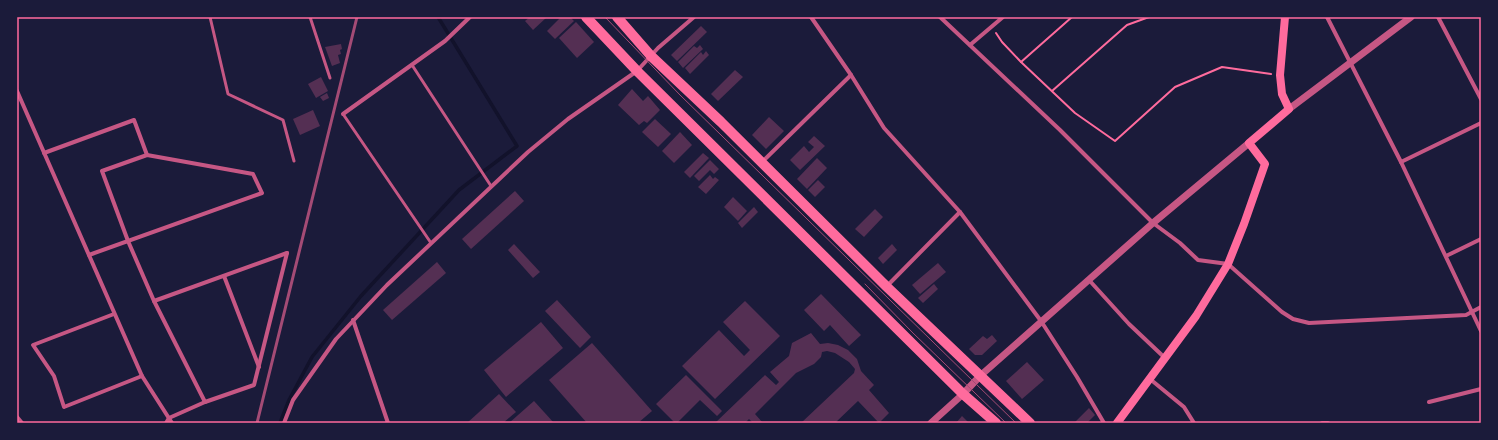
<svg xmlns="http://www.w3.org/2000/svg" width="1498" height="440" font-family="'Roboto Condensed',sans-serif">
  <style>
    .lines { fill: none; stroke-linecap: round; stroke-linejoin: round }
    .stream { stroke: #12122b; stroke-width: 3.5 }
    .building { fill: #542f53 }
    .path { stroke: #ff6b9d; stroke-width: 2 }
    .service { stroke: #c65784; stroke-width: 3 }
    .minor { stroke: #c65784; stroke-width: 4 }
    .tertiary { stroke: #c65784; stroke-width: 7 }
    .secondary { stroke: #ff6b9d; stroke-width: 8 }
    .primary { stroke: #ff6b9d; stroke-width: 10 }
    .tram { stroke: #a44b75; stroke-width: 1 }
    .rail { stroke: #a44b75; stroke-width: 3 }
    .neatline { fill: none; stroke: #ff6b9d; stroke-width: 1.5 }
  </style>
  <rect width="100%" height="100%" fill="#1b1b3a"/>
  <g class="lines">
    <path class="stream" d="M280 423 289 400 312 357 361 296 459 190 517 146 438 17"/>
  </g>
  <g class="building">
    <path d="M530 17H547L533 30 525 21Z"/>
    <path d="M561 17H570L574 21 555 39 547 31Z"/>
    <path d="M576 22 594 42 577 58 559 38Z"/>
    <path d="M701 26 707 32 677 61 671 55Z"/>
    <path d="M341 44 342 49 340 50 341 54 338 55 340 63 332 66 325 47Z"/>
    <path d="M700 45 703 49 683 68 678 62 694 46 697 48Z"/>
    <path d="M706 51 709 55 690 74 685 68 701 52 703 55Z"/>
    <path d="M735 70 743 77 718 101 711 94Z"/>
    <path d="M321 77 328 91 316 98 308 84Z"/>
    <path d="M632 89 643 101 648 96 660 110 647 123 644 121 639 125 618 105Z"/>
    <path d="M327 93 329 98 323 101 320 97Z"/>
    <path d="M313 110 320 126 300 135 293 119Z"/>
    <path d="M769 117 784 131 766 149 752 135Z"/>
    <path d="M655 119 671 134 658 147 642 132Z"/>
    <path d="M680 132 692 145 674 163 662 151Z"/>
    <path d="M814 136 825 146 800 170 790 160 804 146 809 152 814 147 808 142Z"/>
    <path d="M703 153 709 158 690 178 684 172Z"/>
    <path d="M817 158 827 168 807 189 797 179Z"/>
    <path d="M710 160 719 169 714 174 710 170 699 181 694 176Z"/>
    <path d="M710 175 713 179 715 177 719 180 706 194 698 187Z"/>
    <path d="M818 180 825 187 815 197 808 190Z"/>
    <path d="M515 191 524 201 471 249 462 239Z"/>
    <path d="M733 197 747 211 738 221 724 207Z"/>
    <path d="M754 207 758 212 742 228 738 223Z"/>
    <path d="M875 209 883 217 864 237 855 229Z"/>
    <path d="M514 244 540 272 533 278 508 250Z"/>
    <path d="M892 244 897 250 883 264 878 258Z"/>
    <path d="M437 262 446 273 392 320 383 310Z"/>
    <path d="M938 263 946 272 920 294 912 285Z"/>
    <path d="M934 284 938 289 923 303 918 298Z"/>
    <path d="M821 294 861 335 849 346 830 325 824 331 804 310Z"/>
    <path d="M557 300 591 337 580 348 545 311Z"/>
    <path d="M745 301 780 336 715 399 682 366 719 330 744 356 750 350 723 322Z"/>
    <path d="M541 322 563 348 506 397 484 370Z"/>
    <path d="M811 333 820 344 828 343 838 345 848 350 857 359 861 371 874 385 869 390 889 413 879 423 858 401 835 423H801L854 373 855 369 849 362 835 353 827 351 822 352 821 357 814 364 796 373 755 414 763 423H753L749 419 745 423H715L765 375 776 385 779 382 770 372 789 356 792 343Z"/>
    <path d="M992 335 997 341 982 355H975L969 349 983 336 987 339Z"/>
    <path d="M592 343 652 411 638 423H587L549 380Z"/>
    <path d="M1027 362 1044 380 1022 399 1006 381Z"/>
    <path d="M686 375 722 411 717 416 700 400 677 423H675L656 404Z"/>
    <path d="M499 394 516 412 503 423H467Z"/>
    <path d="M534 401 554 423H509Z"/>
    <path d="M1089 408 1095 415 1087 423 1086 422 1084 423H1074Z"/>
    <path d="M962 416 969 423H956Z"/>
  </g>
  <g class="lines">
    <g class="path">
      <path d="M996 33 1002 42 1021 62 1075 113 1115 141 1175 87 1222 67 1271 74"/>
      <path d="M1021 62 1072 17"/>
      <path d="M1052 91 1127 25 1149 17"/>
    </g>
    <g class="service">
      <path d="M210 17 228 94 283 120 294 161"/>
      <path d="M310 17 330 78"/>
      <path d="M412 65 491 186"/>
      <path d="M343 114 431 243"/>
    </g>
    <g class="minor">
      <path d="M811 17 851 75 884 128 960 212 1041 321 1077 377 1104 423"/>
      <path d="M940 17 1060 130 1153 223 1180 243 1198 260 1228 264 1282 312 1293 319 1309 323 1466 315 1481 307"/>
      <path d="M1327 17 1401 162 1481 331"/>
      <path d="M1438 17 1481 99"/>
      <path d="M970 45 1003 17"/>
      <path d="M17 91 142 376 172 423"/>
      <path d="M343 114 445 41 470 17"/>
      <path d="M44 153 134 120 147 155"/>
      <path d="M1401 162 1481 123"/>
      <path d="M761 163 851 75"/>
      <path d="M89 255 262 193 253 174 147 155 102 171 128 241 154 301 205 402"/>
      <path d="M1446 256 1481 239"/>
      <path d="M224 276 259 367"/>
      <path d="M1089 280 1129 324 1165 358"/>
      <path d="M887 286 960 212"/>
      <path d="M154 301 287 253"/>
      <path d="M114 314 33 345 54 376 64 407 142 376"/>
      <path d="M353 320 388 423"/>
      <path d="M1150 379 1184 407 1194 423"/>
      <path d="M1429 402 1481 389"/>
      <path d="M17 417 22 423"/>
      <path d="M166 423 169 418 205 402 254 385 287 253"/>
      <path d="M284 423 293 400 336 339 387 285 528 152 568 119 637 71 658 48 694 17"/>
      <path d="M1322 423H1328"/>
    </g>
    <g class="tertiary">
      <path d="M1289 109 1411 17"/>
      <path d="M931 423 963 394 980 376 1153 223 1249 143"/>
    </g>
    <path class="secondary" d="M1117 423 1196 316 1228 264 1244 224 1265 164 1249 143 1289 109 1282 94 1280 75 1285 17"/>
    <g class="primary">
      <path d="M586 17 637 71 963 394 996 423"/>
      <path d="M617 17 651 56 721 122 887 287 1030 423"/>
    </g>
    <g class="tram">
      <path d="M605 17 680 95 1016 423"/>
      <path d="M865 284 913 333 1006 423"/>
    </g>
    <path class="rail" d="M257 423 357 17"/>
  </g>
  <rect width="1498" height="440" fill="none" stroke="#1b1b3a" stroke-width="36"/>
  <rect x="18" y="18" width="1462" height="404" class="neatline"/>
</svg>
